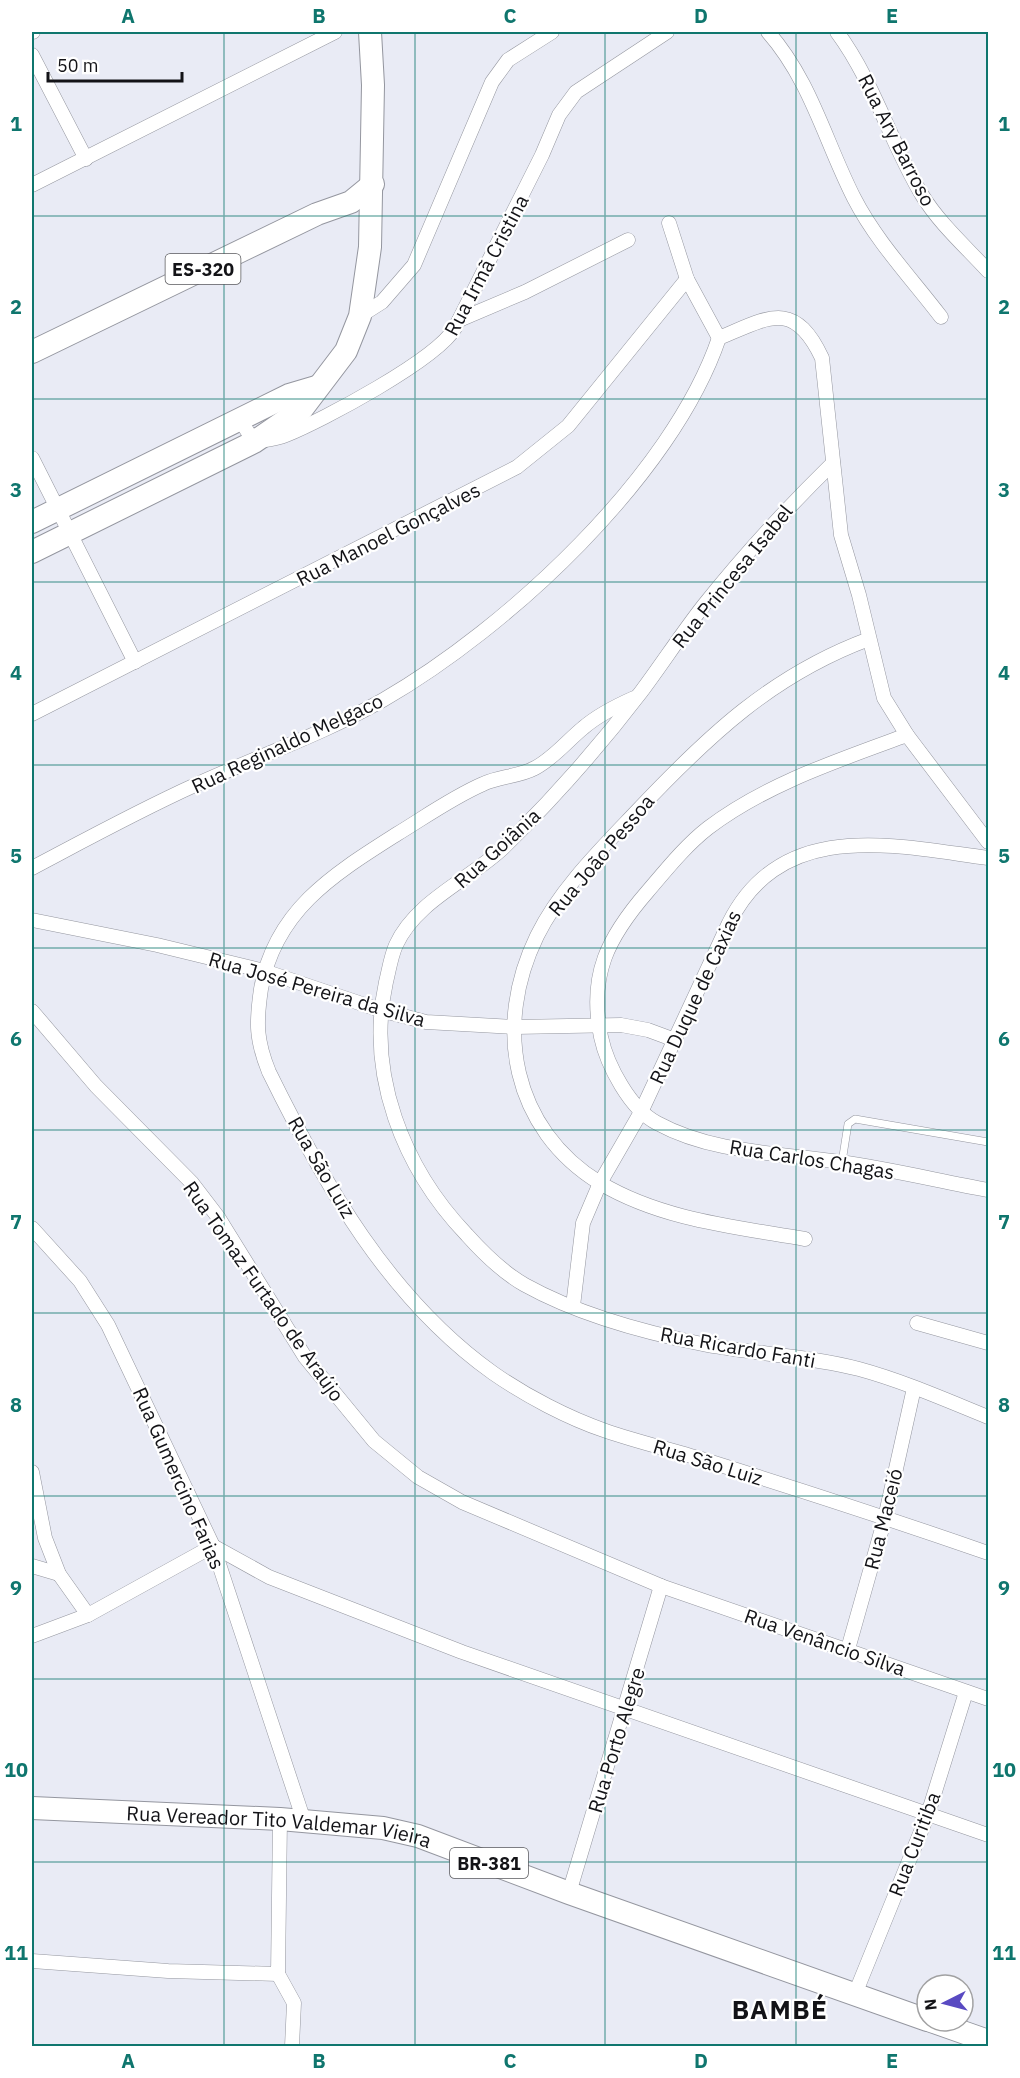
<svg xmlns="http://www.w3.org/2000/svg" width="1020" height="2078" font-family="'IBM Plex Sans',sans-serif">
  <style>
    .lines { fill: none; stroke-linecap: round; stroke-linejoin: round }
    .service-casing { stroke: #94969f; stroke-width: 8 }
    .minor-casing { stroke: #94969f; stroke-width: 15 }
    .primary-casing { stroke: #94969f; stroke-width: 24 }
    .service { stroke: #fff; stroke-width: 7 }
    .minor { stroke: #fff; stroke-width: 14 }
    .primary { stroke: #fff; stroke-width: 22 }
    .grid { fill: none; stroke: #0f766e; stroke-width: 1.5; stroke-opacity: 0.55 }
    .labels { text-anchor: middle; dominant-baseline: central; stroke-width: 4.5; stroke-linejoin: round; paint-order: stroke }
    .shield { fill: #fff; stroke: #5a5a5d; stroke-width: 1.5 }
    .shield-label { font-size: 18px; font-weight: bold; fill: #131317 }
    .street-label { font-size: 20px; fill: #131317; stroke: #fff }
    .district-label { font-size: 26px; font-weight: bold; letter-spacing: 1.5px; fill: #131317; stroke: #fff }
    .neatline { fill: none; stroke: #0f766e; stroke-width: 2 }
    .grid-label { font-size: 20px; text-anchor: middle; font-weight: bold; fill: #0f766e }
  </style>
  <rect width="100%" height="100%" fill="#e9ebf5"/>
  <g class="lines">
    <g class="service-casing">
      <path id="service" d="M842 1162 848 1124 855 1119 988 1142"/>
    </g>
    <g class="minor-casing">
      <g id="minor">
        <path d="M32 32H33"/>
        <path d="M768 32C811 81 825 141 854 198 876 241 912 279 941 317"/>
        <path d="M837 32C874 82 890 142 922 195 939 223 966 247 988 271"/>
        <path d="M32 55 86 159"/>
        <path d="M32 185 335 32"/>
        <path d="M669 223 687 279 719 338"/>
        <path d="M360 316 382 302 414 265 492 82 508 60 552 32"/>
        <path d="M459 320 525 292 628 240"/>
        <path d="M719 338C769 317 794 299 822 358L841 535 859 595 884 698 907 735 988 842"/>
        <path d="M241 421 254 442C265 440 276 439 286 435 323 420 436 360 455 328L542 155 559 115 576 92 667 32"/>
        <path d="M32 458 135 662"/>
        <path d="M833 463C787 508 744 555 704 605 682 633 662 664 641 692 599 747 552 800 503 848 469 880 416 901 396 945 391 956 389 970 386 982 366 1074 403 1168 467 1235 484 1254 502 1272 525 1285 579 1315 646 1333 707 1345 757 1354 809 1356 859 1369 903 1381 946 1400 988 1417"/>
        <path d="M634 698C616 706 598 715 583 728 567 741 554 758 535 768 518 777 499 776 483 784 453 797 425 817 397 834 334 874 275 910 261 989 256 1023 256 1040 269 1072 324 1184 389 1299 493 1373 526 1396 568 1418 606 1431 641 1443 677 1451 711 1462 804 1491 896 1521 988 1553"/>
        <path d="M32 714 517 467 568 426 687 279"/>
        <path d="M907 735C839 760 766 784 708 828 685 846 666 870 648 891 608 937 588 975 601 1037 607 1065 630 1109 657 1123 712 1153 779 1153 840 1162 890 1169 939 1181 988 1190"/>
        <path d="M32 868C85 840 138 811 193 786 256 757 323 734 383 700 508 628 672 476 719 338"/>
        <path d="M32 920 157 945 264 971 380 1010 426 1022 515 1027 621 1025 648 1030 675 1040"/>
        <path d="M32 1011 96 1086 192 1183 218 1217 305 1357 374 1441 418 1477 462 1502 661 1586 988 1699"/>
        <path d="M32 1228 80 1281 108 1325 213 1546 304 1821"/>
        <path d="M805 1239C736 1227 662 1220 600 1183 512 1129 493 1026 537 936 560 889 602 848 638 810 708 736 772 675 869 639"/>
        <path d="M573 1306 583 1223 600 1183 641 1112 729 923C782 817 895 846 988 858"/>
        <path d="M917 1323 988 1343"/>
        <path d="M32 1472 45 1538 59 1574 88 1615"/>
        <path d="M213 1546 269 1577 462 1652 988 1835"/>
        <path d="M32 1566 59 1574"/>
        <path d="M32 1636 88 1615 213 1546"/>
        <path d="M848 1649 885 1518 914 1388"/>
        <path d="M569 1893 661 1586"/>
        <path d="M32 1961 168 1971 278 1974 280 1819"/>
        <path d="M278 1974 294 2003 292 2046"/>
        <path d="M855 1994 928 1814 966 1692"/>
      </g>
    </g>
    <g class="primary-casing">
      <g id="primary">
        <path d="M32 352 317 214 351 202 373 184"/>
        <path d="M32 522 289 395 316 387"/>
        <path d="M32 552 254 442 302 409 346 351 360 316 370 247 373 85 370 32"/>
        <path id="s1" d="M32 1808 280 1819 383 1828 418 1836 569 1893 927 2020"/>
        <path d="M931 2021 988 2041"/>
      </g>
    </g>
    <use href="#service" class="service"/>
    <use href="#minor" class="minor"/>
    <use href="#primary" class="primary"/>
  </g>
  <path class="grid" d="M224 32V2046M415 32V2046M605 32V2046M796 32V2046M32 216H988M32 399H988M32 582H988M32 765H988M32 948H988M32 1130H988M32 1313H988M32 1496H988M32 1679H988M32 1862H988"/>
  <g class="labels">
    <g class="shield">
      <rect x="165.5" y="254" width="75" height="30" rx="4.5"/>
      <rect x="450" y="1848" width="78" height="30" rx="4.5"/>
    </g>
    <g class="shield-label">
      <text x="203" y="269">ES-320</text>
      <text x="489" y="1863">BR-381</text>
    </g>
    <g class="street-label">
      <text transform="translate(897 140) rotate(63)">Rua Ary Barroso</text>
      <text transform="translate(486 265) rotate(-62)">Rua Irmã Cristina</text>
      <text transform="translate(388 534) rotate(-27)">Rua Manoel Gonçalves</text>
      <text transform="translate(732 576) rotate(-51)">Rua Princesa Isabel</text>
      <text transform="translate(287 743) rotate(-25)">Rua Reginaldo Melgaco</text>
      <text transform="translate(497 848) rotate(-42)">Rua Goiânia</text>
      <text transform="translate(601 855) rotate(-50)">Rua João Pessoa</text>
      <text transform="translate(317 989) rotate(16)">Rua José Pereira da Silva</text>
      <text transform="translate(695 997) rotate(-65)">Rua Duque de Caxias</text>
      <text transform="translate(812 1159) rotate(9)">Rua Carlos Chagas</text>
      <text transform="translate(322 1167) rotate(60)">Rua São Luiz</text>
      <text transform="translate(264 1291) rotate(55)">Rua Tomaz Furtado de Araújo</text>
      <text transform="translate(738 1347) rotate(10)">Rua Ricardo Fanti</text>
      <text transform="translate(708 1462) rotate(17)">Rua São Luiz</text>
      <text transform="translate(179 1478) rotate(66)">Rua Gumercino Farias</text>
      <text transform="translate(883 1519) rotate(-76)">Rua Maceió</text>
      <text transform="translate(825 1642) rotate(19)">Rua Venâncio Silva</text>
      <text transform="translate(616 1740) rotate(-73)">Rua Porto Alegre</text>
      <text stroke="none"><textPath href="#s1" startOffset="248">Rua Vereador Tito Valdemar Vieira</textPath></text>
      <text transform="translate(914 1844) rotate(-69)">Rua Curitiba</text>
    </g>
    <g class="district-label">
      <text x="780" y="2009">BAMBÉ</text>
    </g>
  </g>
  <rect width="1020" height="2078" fill="none" stroke="#ffffff" stroke-width="66"/>
  <g transform="translate(945 2003) rotate(264)"><circle r="28" fill="#ffffff" stroke="#a1a1a2" stroke-width="1.5"/>
  <path d="M0-4.5L10 22L0 15L-10 22Z" fill="#594ac2"/>
  <text y="-9" font-size="16" font-weight="bold" text-anchor="middle" fill="#131317">N</text>
  </g>
  <path d="M48 72v9h134v-9" fill="none" stroke="#131317" stroke-width="3"/>
  <text x="57" y="72" font-size="18" fill="#131317" stroke="#ffffff" stroke-width="4.5" paint-order="stroke">50 m</text>
  <rect x="33" y="33" width="954" height="2012" class="neatline"/>
  <g class="grid-label">
    <text x="128" y="23">A</text>
    <text x="319" y="23">B</text>
    <text x="510" y="23">C</text>
    <text x="701" y="23">D</text>
    <text x="892" y="23">E</text>
    <text x="16" y="131">1</text>
    <text x="1004" y="131">1</text>
    <text x="16" y="314">2</text>
    <text x="1004" y="314">2</text>
    <text x="16" y="497">3</text>
    <text x="1004" y="497">3</text>
    <text x="16" y="680">4</text>
    <text x="1004" y="680">4</text>
    <text x="16" y="863">5</text>
    <text x="1004" y="863">5</text>
    <text x="16" y="1046">6</text>
    <text x="1004" y="1046">6</text>
    <text x="16" y="1229">7</text>
    <text x="1004" y="1229">7</text>
    <text x="16" y="1412">8</text>
    <text x="1004" y="1412">8</text>
    <text x="16" y="1595">9</text>
    <text x="1004" y="1595">9</text>
    <text x="16" y="1777">10</text>
    <text x="1004" y="1777">10</text>
    <text x="16" y="1960">11</text>
    <text x="1004" y="1960">11</text>
    <text x="128" y="2068">A</text>
    <text x="319" y="2068">B</text>
    <text x="510" y="2068">C</text>
    <text x="701" y="2068">D</text>
    <text x="892" y="2068">E</text>
  </g>
</svg>
